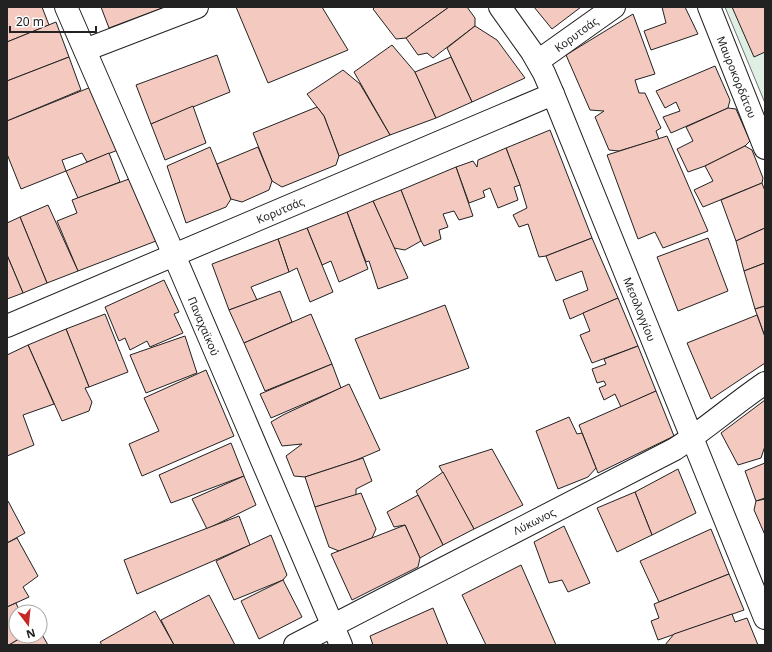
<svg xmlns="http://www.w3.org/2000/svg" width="772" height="652" font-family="'Noto Sans',sans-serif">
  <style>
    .green { fill: #e0efe3; stroke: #6f6f6f }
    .building { fill: #f3c9c0; stroke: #222 }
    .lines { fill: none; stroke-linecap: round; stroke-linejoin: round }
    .minor-casing { stroke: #222; stroke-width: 24 }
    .minor { stroke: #fff; stroke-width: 22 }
    .labels { text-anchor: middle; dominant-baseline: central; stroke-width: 3; stroke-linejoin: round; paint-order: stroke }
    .street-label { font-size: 11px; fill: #222; stroke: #fff }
  </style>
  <rect width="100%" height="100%" fill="#fff"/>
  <path class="green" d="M725 7H765V103Z"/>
  <g class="building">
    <path d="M7 7H42L49 25 7 42Z"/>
    <path d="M101 7H165L109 28Z"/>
    <path d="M236 7H322L348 50 268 83Z"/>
    <path d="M375 7H449L406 38 396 39 373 9Z"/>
    <path d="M449 7H467L475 18V26L433 58 427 53 418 55 406 38Z"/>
    <path d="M534 7H581L552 29Z"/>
    <path d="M662 7H685L698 34 651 50 644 31 666 23Z"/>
    <path d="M732 7H765V52L754 57Z"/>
    <path d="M633 14 655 74 635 80 639 93H645L661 128 656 131 659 139 619 151 609 150 595 117 604 111 590 110 566 55Z"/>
    <path d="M56 22 69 57 7 81V42Z"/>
    <path d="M475 26 497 40 525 78 472 102 447 48Z"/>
    <path d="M392 45 415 72 436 118 390 135 354 72Z"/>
    <path d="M217 55 230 92 151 124 136 85Z"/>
    <path d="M69 57 81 90 7 121V81Z"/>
    <path d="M451 57 472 102 436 118 415 72Z"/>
    <path d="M715 66 730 100 728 108 671 133 663 117 680 111 676 102 665 108 656 91Z"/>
    <path d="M343 70 360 84 390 135 339 156 324 116 307 94Z"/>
    <path d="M91 87 118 150 87 162 82 153 62 160 66 171 21 189 7 154V121Z"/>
    <path d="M193 106 206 143 165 160 151 124Z"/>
    <path d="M317 107 324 116 339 156 336 165 282 187 272 181 253 133Z"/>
    <path d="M728 108 736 109 750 141 745 146 705 166 688 172 677 149 693 141 686 127Z"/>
    <path d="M550 130 592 238 546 256 539 257 528 224 519 227 513 215 527 208 520 185 506 148Z"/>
    <path d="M667 136 708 231 663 248 655 232 638 239 607 155Z"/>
    <path d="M745 146 752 150 763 178 762 183 703 207 694 190 713 181 705 166Z"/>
    <path d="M210 147 231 199 226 207 186 223 167 166Z"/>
    <path d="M258 147 272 181 269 190 242 202 231 199 217 164Z"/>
    <path d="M506 148 520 185 514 187 518 200 498 208 490 188 483 191 485 197 469 203 456 167 473 161 477 167 478 160Z"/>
    <path d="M109 153 120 182 78 198 66 171Z"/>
    <path d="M456 167 473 216 459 220 454 211 443 214 448 227 439 230 441 239 424 246 421 241 401 190Z"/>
    <path d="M129 179 156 241 78 271 57 221 77 213 72 200Z"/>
    <path d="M762 183 765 191V228L736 241 721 200Z"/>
    <path d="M401 190 421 241 405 250 394 248 373 201Z"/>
    <path d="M373 201 408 278 378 289 369 261 366 262 347 212Z"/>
    <path d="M48 205 78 271 47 283 20 217Z"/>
    <path d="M347 212 368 269 339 282 331 261 322 265 307 228Z"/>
    <path d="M20 217 47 283 23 293 7 255V223Z"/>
    <path d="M307 228 333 292 310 302 297 268 289 272 278 239Z"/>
    <path d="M765 228V263L744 271 736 241Z"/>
    <path d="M592 238 618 298 570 319 563 300 588 290 582 271 556 281 546 256Z"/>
    <path d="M708 238 728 291 678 311 657 257Z"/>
    <path d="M278 239 289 272 251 287 257 300 229 310 212 264Z"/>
    <path d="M7 255 23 293 7 299Z"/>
    <path d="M765 263V306L755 309 744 271Z"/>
    <path d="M164 280 179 312 174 314 183 333 150 347 147 341 130 350 125 338 119 341 105 307Z"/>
    <path d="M280 291 292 322 244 343 229 310Z"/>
    <path d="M618 298 638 346 592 363 580 335 590 331 583 313Z"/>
    <path d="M445 305 469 368 380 399 355 339Z"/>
    <path d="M765 306V337L755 309Z"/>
    <path d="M105 314 128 372 89 387 66 329Z"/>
    <path d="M311 314 332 364 265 391 244 343Z"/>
    <path d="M757 315 765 337V363L711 399 687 343Z"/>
    <path d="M66 329 89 387 85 388 92 402 89 411 62 421 28 345Z"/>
    <path d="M185 336 197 373 146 393 130 355Z"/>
    <path d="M28 345 54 404 23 415 34 445 7 456V355Z"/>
    <path d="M638 346 656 391 621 407 615 394 604 400 599 388 606 385 604 381 597 383 592 369 606 364 604 359Z"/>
    <path d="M332 364 341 388 271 418 260 394Z"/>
    <path d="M206 370 234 436 142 476 129 444 159 431 144 398Z"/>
    <path d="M349 384 380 450 354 461 305 477 294 476 286 456 302 444 282 446 271 422 283 415Z"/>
    <path d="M656 391 674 436 598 473 579 425Z"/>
    <path d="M765 400V446L761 458 738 465 721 433Z"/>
    <path d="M569 417 577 434 582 433 596 468 588 477 558 489 536 431Z"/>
    <path d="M231 443 244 476 171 503 159 475Z"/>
    <path d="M492 449 523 505 474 529 439 466Z"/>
    <path d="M363 458 372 481 356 489V495L315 507 305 477Z"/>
    <path d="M765 463V498L756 501 745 471Z"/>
    <path d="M678 469 696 513 652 535 635 492Z"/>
    <path d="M443 472 474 529 443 545 416 491Z"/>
    <path d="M244 476 256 505 207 529 192 499Z"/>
    <path d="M635 492 652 535 617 552 597 508Z"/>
    <path d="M361 493 376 529 372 538 339 551 329 547 315 507Z"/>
    <path d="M418 495 443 545 420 558 405 525 394 527 387 512Z"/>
    <path d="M765 499V535L754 510 756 501Z"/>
    <path d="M8 501 25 533 7 543V502Z"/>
    <path d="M239 516 250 545 137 594 124 560Z"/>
    <path d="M405 525 420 558 418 567 352 600 331 554Z"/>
    <path d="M564 526 590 583 568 592 562 580 549 583 534 542Z"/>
    <path d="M711 529 729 574 659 602 640 561Z"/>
    <path d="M271 535 287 575 283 580 234 600 216 561Z"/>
    <path d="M17 538 38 576 23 587 29 597 7 607V543Z"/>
    <path d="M521 565 556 645H486L462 595Z"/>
    <path d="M729 574 744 610 658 640 651 621 659 618 654 604Z"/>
    <path d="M283 580 302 617 259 639 241 601Z"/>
    <path d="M209 595 235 645H174L161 620Z"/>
    <path d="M16 603 20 612H16V636H24L9 645H7V607Z"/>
    <path d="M433 608 448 645H373L370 636Z"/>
    <path d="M155 611 174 645H102L100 642Z"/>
    <path d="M732 614 735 622 747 618 758 645H665L674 634Z"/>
    <path d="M40 631 48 645H9L24 636H40Z"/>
  </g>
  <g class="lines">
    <g class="minor-casing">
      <g id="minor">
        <path d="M66 7 174 255 341 645"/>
        <path d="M500 7 532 52 544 73 553 94 765 618"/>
        <path d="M709 7 765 148"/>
        <path d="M85 50 197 7"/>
        <path d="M538 61 614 7"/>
        <path d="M7 326 553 94"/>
        <path d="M295 645 675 449C706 429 734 404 765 383"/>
      </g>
    </g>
    <use href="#minor" class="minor"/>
  </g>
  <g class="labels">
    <g class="street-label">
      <text transform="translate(576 34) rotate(-36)">Κορυτσάς</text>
      <text transform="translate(737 77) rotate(68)">Μαυροκορδάτου</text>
      <text transform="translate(280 210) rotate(-23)">Κορυτσάς</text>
      <text transform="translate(640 309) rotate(68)">Μεσολογγίου</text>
      <text transform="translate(204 326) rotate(67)">Παναχαϊκού</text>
      <text transform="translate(534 521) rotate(-27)">Λύκωνος</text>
    </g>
  </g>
  <rect width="772" height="652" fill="none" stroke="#222222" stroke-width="16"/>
  <g transform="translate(28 624) rotate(164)"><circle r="19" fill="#ffffff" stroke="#a7a7a7"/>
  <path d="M0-3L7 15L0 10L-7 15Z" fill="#c62828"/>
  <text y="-6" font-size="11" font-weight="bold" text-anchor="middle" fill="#222222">N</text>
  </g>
  <path d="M10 26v6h86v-6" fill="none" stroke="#222222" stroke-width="2"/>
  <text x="16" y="26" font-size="12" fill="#222222" stroke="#ffffff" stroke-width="3" paint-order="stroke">20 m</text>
</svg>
